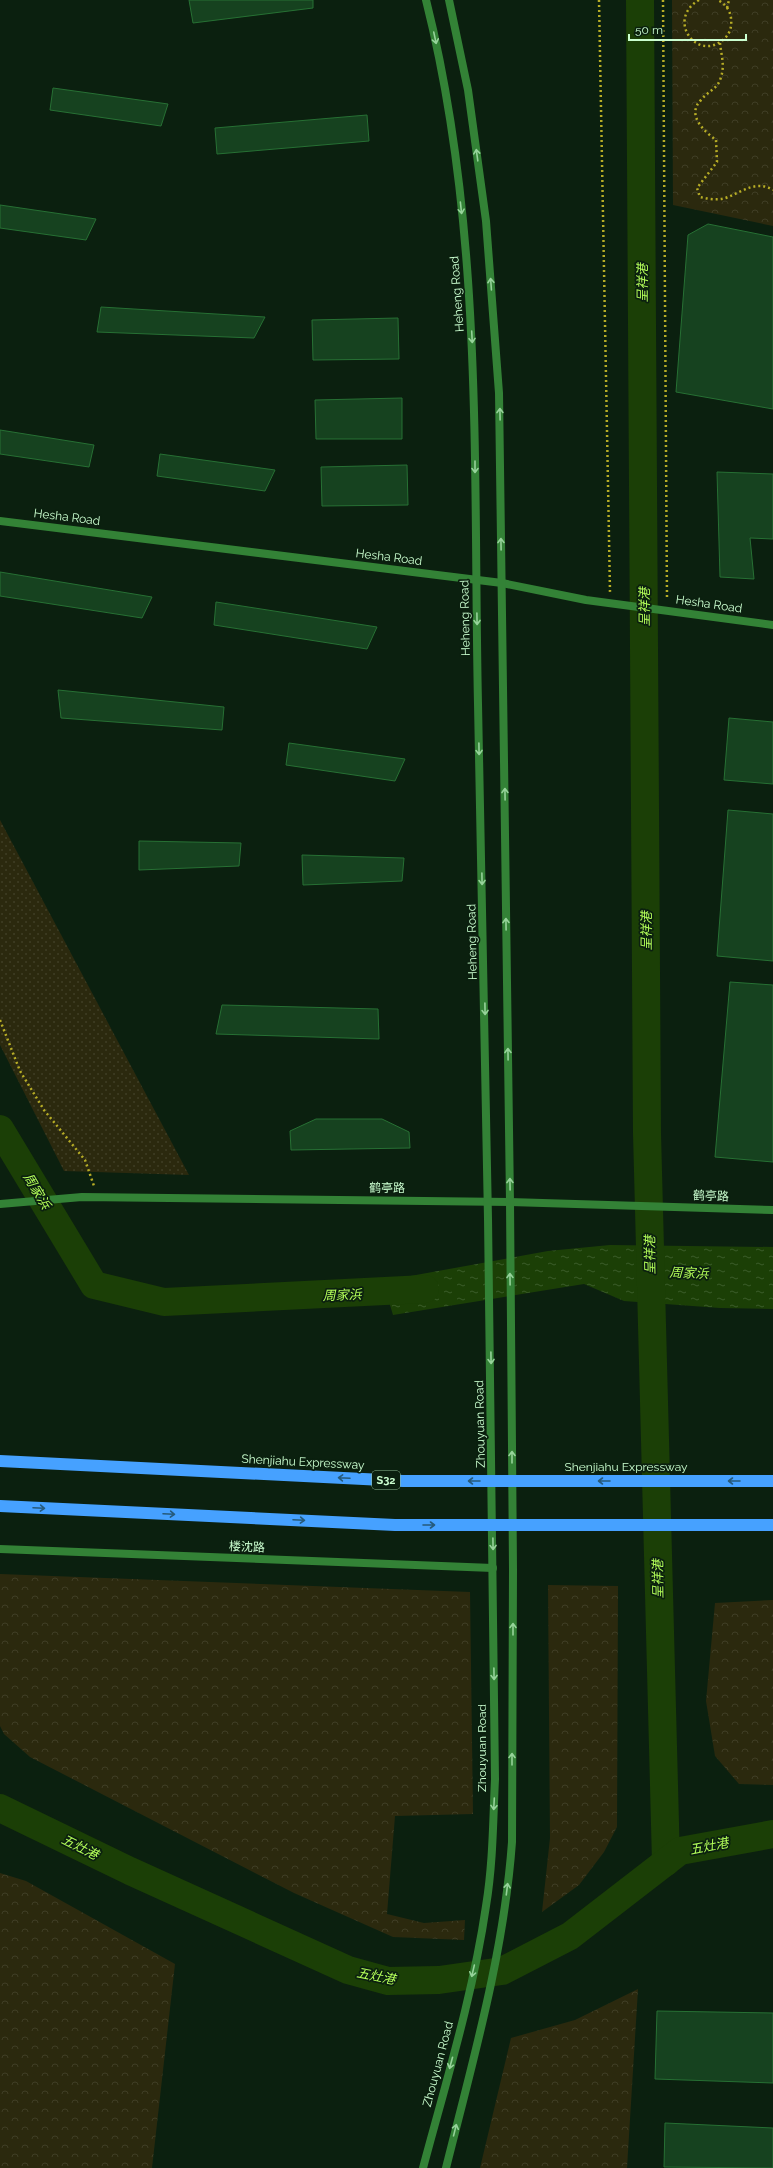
<svg xmlns="http://www.w3.org/2000/svg" width="773" height="2168" font-family="Raleway,'Noto Sans SC',sans-serif">
  <style>
    .grass { fill: url(#grass-dots) }
    .park { fill: url(#park-crowns) }
    .water { fill: url(#water-ripples) }
    .lines { fill: none; stroke-linecap: round; stroke-linejoin: round }
    .river { stroke: #1b3f06; stroke-width: 28 }
    .building { fill: #16421f; stroke: #277034 }
    .path { stroke: #b7ad26; stroke-width: 2.5; stroke-dasharray: 2 3; stroke-linecap: butt }
    .service { stroke: #338236; stroke-width: 8 }
    .minor { stroke: #338236; stroke-width: 8 }
    .tertiary { stroke: #338236; stroke-width: 8 }
    .motorway-bridge { stroke: #46a1ff; stroke-width: 12 }
    .oneway { stroke: #96d39a }
    .oneway2 { stroke: #265a7b }
    .labels { text-anchor: middle; dominant-baseline: central; stroke-width: 3.5; stroke-linejoin: round; paint-order: stroke }
    .shield { fill: #0b200f; stroke: #91bc96; stroke-width: 1 }
    .shield-label { font-size: 11px; font-weight: bold; fill: #cbffd0 }
    .street-label { font-size: 12px; fill: #cbffd0; stroke: #0b200f }
    .water-label { font-size: 13px; font-style: italic; fill: #b4ff59; stroke: #0b200f }
  </style>
  <defs>
    <pattern id="grass-dots" width="8" height="8" patternUnits="userSpaceOnUse"><rect width="8" height="8" fill="#2b290e"/><path d="M2 2h.1M6 6h.1" fill="none" stroke="#3f3e25" stroke-width="1.8" stroke-linecap="round"/></pattern>
    <pattern id="park-crowns" width="20" height="18" patternUnits="userSpaceOnUse"><rect width="20" height="18" fill="#2b290e"/><path d="M2 6a3 3 0 1 1 6 0M12 15a3 3 0 1 1 6 0" fill="none" stroke="#3f3e25"/></pattern>
    <pattern id="water-ripples" width="26" height="14" patternUnits="userSpaceOnUse"><rect width="26" height="14" fill="#1b3f06"/><path d="M2 4q2-2 4 0t4 0M15 11q2-2 4 0t4 0" fill="none" stroke="#3b5c29"/></pattern>
  </defs>
  <rect width="100%" height="100%" fill="#0b200f"/>
  <path class="grass" d="M0 820 189 1175 64 1171 0 1045Z"/>
  <g class="park">
    <path d="M672 0H773V226L673 205Z"/>
    <path d="M0 1574 470 1592 473 1814 395 1816 387 1914 424 1923 465 1920 464 1940 393 1937 294 1893 30 1757 4 1734 0 1726Z"/>
    <path d="M548 1585 618 1586 617 1827 604 1852 579 1885 542 1912 550 1838Z"/>
    <path d="M773 1600V1785L739 1784 715 1756 706 1701 715 1603Z"/>
    <path d="M0 1873 26 1881 175 1964 152 2168H0Z"/>
    <path d="M638 1989 627 2168H480L511 2038 575 2020Z"/>
  </g>
  <path class="water" d="M610 1245 773 1247V1309L720 1308 624 1301 584 1284 393 1315 383 1281 548 1251Z"/>
  <g class="lines">
    <g class="river">
      <path d="M640 0 647 1133 666 1862"/>
      <path d="M0 1129 94 1285 164 1302 425 1289"/>
      <path d="M0 1808 130 1871 348 1970 388 1981 439 1980 502 1971 570 1936 680 1851 773 1834"/>
    </g>
  </g>
  <g class="building">
    <path d="M189 0H313V8L193 23Z"/>
    <path d="M53 88 168 104 161 126 50 110Z"/>
    <path d="M367 115 369 141 217 154 215 128Z"/>
    <path d="M0 205 96 219 86 240 0 228Z"/>
    <path d="M708 224 773 237V409L676 392 688 235Z"/>
    <path d="M101 307 265 317 254 338 97 332Z"/>
    <path d="M398 318 399 359 313 360 312 320Z"/>
    <path d="M402 398V439H316L315 400Z"/>
    <path d="M0 430 94 445 89 467 0 454Z"/>
    <path d="M160 454 275 470 265 491 157 476Z"/>
    <path d="M407 465 408 505 322 506 321 467Z"/>
    <path d="M717 472 773 474V539L750 538 754 579 720 577Z"/>
    <path d="M0 572 152 597 142 618 0 596Z"/>
    <path d="M216 602 377 627 367 649 214 625Z"/>
    <path d="M58 690 224 707 222 730 61 718Z"/>
    <path d="M729 718 773 722V784L724 780Z"/>
    <path d="M289 743 405 759 395 781 286 765Z"/>
    <path d="M728 810 773 814V961L717 956Z"/>
    <path d="M139 841 241 843 239 866 139 870Z"/>
    <path d="M302 855 404 858 402 881 303 885Z"/>
    <path d="M730 982 773 985V1162L715 1157Z"/>
    <path d="M222 1005 378 1009 379 1039 216 1034Z"/>
    <path d="M316 1119H382L409 1132 410 1148 291 1150 290 1131Z"/>
    <path d="M657 2011 773 2013V2083L655 2079Z"/>
    <path d="M665 2123 773 2128V2168L664 2167Z"/>
  </g>
  <g class="lines">
    <g class="path">
      <path d="M599 0 610 592"/>
      <path d="M663 0 667 599"/>
      <path d="M699 0C665 20 698 63 724 39 730 34 732 26 731 19 731 11 724 2 717 0"/>
      <path d="M727 8 729 0"/>
      <path d="M720 43C721 54 725 65 721 77 718 89 708 91 701 100 686 115 704 131 716 140L717 162 697 188 700 197C709 199 719 201 728 197 743 191 757 180 773 190"/>
      <path d="M0 1020 20 1071 44 1110 85 1160 94 1186"/>
    </g>
    <path class="service" d="M0 1549 493 1568"/>
    <g class="minor">
      <path d="M0 521 502 583 586 600 773 625"/>
      <path d="M0 1204 82 1197 510 1202 773 1210"/>
    </g>
    <g class="tertiary">
      <path d="M423 2168C446 2082 473 1995 486 1906 493 1864 493 1821 495 1779 492 1421 486 1062 478 704 473 469 484 230 426 0"/>
      <path d="M446 2168C473 2060 504 1953 512 1842L513 1569 510 1202 499 393 486 221 468 90 449 0"/>
    </g>
    <g class="motorway-bridge">
      <path d="M0 1461 403 1481H773"/>
      <path d="M0 1506 395 1525H773"/>
    </g>
  </g>
  <defs><path id="oneway-shaft" d="M-6 0H5M1.5-3L5.5 0L1.5 3" fill="none" stroke-width="1.6" stroke-linecap="round" stroke-linejoin="round"/></defs>
  <g class="oneway">
    <use href="#oneway-shaft" transform="translate(435 38) rotate(78)"/>
    <use href="#oneway-shaft" transform="translate(477 155) rotate(-98)"/>
    <use href="#oneway-shaft" transform="translate(461 208) rotate(84)"/>
    <use href="#oneway-shaft" transform="translate(491 284) rotate(-94)"/>
    <use href="#oneway-shaft" transform="translate(472 337) rotate(87)"/>
    <use href="#oneway-shaft" transform="translate(500 414) rotate(-91)"/>
    <use href="#oneway-shaft" transform="translate(475 467) rotate(90)"/>
    <use href="#oneway-shaft" transform="translate(501 544) rotate(-91)"/>
    <use href="#oneway-shaft" transform="translate(477 619) rotate(89)"/>
    <use href="#oneway-shaft" transform="translate(479 749) rotate(89)"/>
    <use href="#oneway-shaft" transform="translate(505 794) rotate(-91)"/>
    <use href="#oneway-shaft" transform="translate(482 879) rotate(89)"/>
    <use href="#oneway-shaft" transform="translate(506 924) rotate(-91)"/>
    <use href="#oneway-shaft" transform="translate(485 1009) rotate(89)"/>
    <use href="#oneway-shaft" transform="translate(508 1054) rotate(-91)"/>
    <use href="#oneway-shaft" transform="translate(510 1184) rotate(-91)"/>
    <use href="#oneway-shaft" transform="translate(510 1279) rotate(-91)"/>
    <use href="#oneway-shaft" transform="translate(491 1358) rotate(89)"/>
    <use href="#oneway-shaft" transform="translate(512 1457) rotate(-90)"/>
    <use href="#oneway-shaft" transform="translate(493 1544) rotate(89)"/>
    <use href="#oneway-shaft" transform="translate(513 1629) rotate(-90)"/>
    <use href="#oneway-shaft" transform="translate(494 1674) rotate(89)"/>
    <use href="#oneway-shaft" transform="translate(512 1759) rotate(-90)"/>
    <use href="#oneway-shaft" transform="translate(494 1804) rotate(93)"/>
    <use href="#oneway-shaft" transform="translate(507 1889) rotate(-83)"/>
    <use href="#oneway-shaft" transform="translate(473 1971) rotate(103)"/>
    <use href="#oneway-shaft" transform="translate(451 2063) rotate(105)"/>
    <use href="#oneway-shaft" transform="translate(455 2130) rotate(-76)"/>
  </g>
  <g class="oneway2">
    <use href="#oneway-shaft" transform="translate(344 1478) rotate(-177)"/>
    <use href="#oneway-shaft" transform="translate(474 1481) rotate(-180)"/>
    <use href="#oneway-shaft" transform="translate(604 1481) rotate(-180)"/>
    <use href="#oneway-shaft" transform="translate(734 1481) rotate(-180)"/>
    <use href="#oneway-shaft" transform="translate(39 1508) rotate(3)"/>
    <use href="#oneway-shaft" transform="translate(169 1514) rotate(3)"/>
    <use href="#oneway-shaft" transform="translate(299 1520) rotate(3)"/>
    <use href="#oneway-shaft" transform="translate(429 1525)"/>
  </g>
  <g class="labels">
    <rect class="shield" x="372" y="1471" width="28" height="18" rx="3"/>
    <g class="shield-label">
      <text x="386" y="1480">S32</text>
    </g>
    <g class="street-label">
      <text transform="translate(457 294) rotate(-94)">Heheng Road</text>
      <text transform="translate(67 517) rotate(7)">Hesha Road</text>
      <text transform="translate(389 557) rotate(7)">Hesha Road</text>
      <text transform="translate(709 604) rotate(8)">Hesha Road</text>
      <text transform="translate(465 618) rotate(-91)">Heheng Road</text>
      <text transform="translate(472 942) rotate(-91)">Heheng Road</text>
      <text transform="translate(387 1188) rotate(1)">鹤亭路</text>
      <text transform="translate(711 1196) rotate(2)">鹤亭路</text>
      <text transform="translate(480 1424) rotate(-91)">Zhouyuan Road</text>
      <text transform="translate(303 1462) rotate(3)">Shenjiahu Expressway</text>
      <text x="626" y="1467">Shenjiahu Expressway</text>
      <text transform="translate(247 1547) rotate(2)">楼沈路</text>
      <text transform="translate(482 1748) rotate(-90)">Zhouyuan Road</text>
      <text transform="translate(438 2064) rotate(-75)">Zhouyuan Road</text>
    </g>
    <g class="water-label">
      <text transform="translate(642 283) rotate(-90)">呈祥港</text>
      <text transform="translate(644 607) rotate(-90)">呈祥港</text>
      <text transform="translate(646 931) rotate(-90)">呈祥港</text>
      <text transform="translate(37 1191) rotate(59)">周家浜</text>
      <text transform="translate(650 1255) rotate(-91)">呈祥港</text>
      <text transform="translate(689 1273) rotate(2)">周家浜</text>
      <text transform="translate(342 1295) rotate(-2)">周家浜</text>
      <text transform="translate(658 1579) rotate(-91)">呈祥港</text>
      <text transform="translate(709 1846) rotate(-11)">五灶港</text>
      <text transform="translate(80 1847) rotate(26)">五灶港</text>
      <text transform="translate(376 1976) rotate(11)">五灶港</text>
    </g>
  </g>
  <path d="M629 34v6h117v-6" fill="none" stroke="#cbffd0" stroke-width="2"/>
  <text x="635" y="34" font-size="12" fill="#cbffd0" stroke="#0b200f" stroke-width="3" paint-order="stroke">50 m</text>
</svg>
